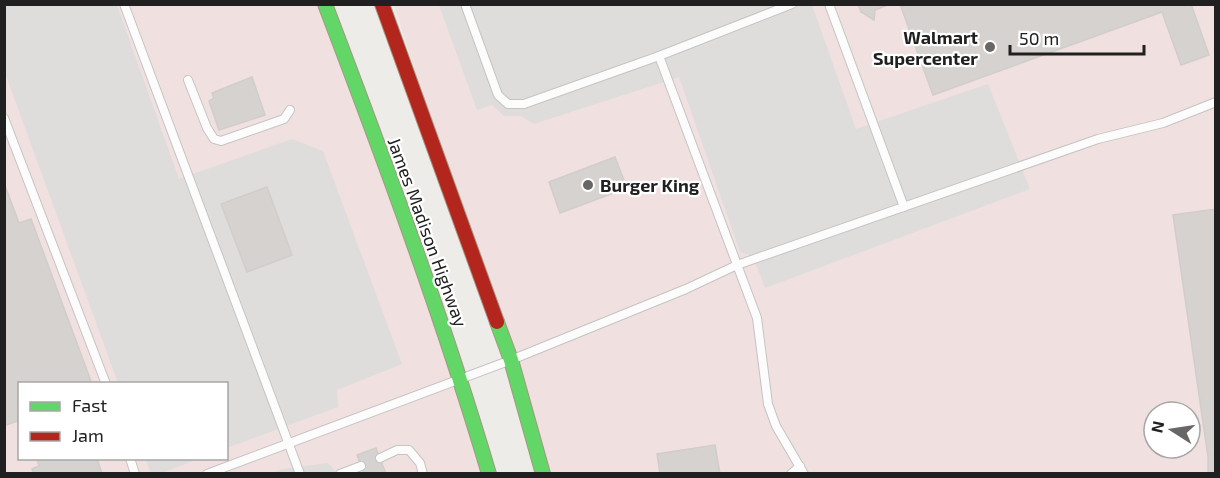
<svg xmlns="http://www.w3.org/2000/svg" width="1220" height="478" font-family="'Exo 2',sans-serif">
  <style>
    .commercial { fill: #f0e0e0; fill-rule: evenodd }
    .parking { fill: #dedddc }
    .building { fill: #d5d2d0; stroke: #d1cdca; stroke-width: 1.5 }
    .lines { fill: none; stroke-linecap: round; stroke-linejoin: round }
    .lane-casing { stroke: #c5c4c3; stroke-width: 10 }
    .fast-casing { stroke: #a59785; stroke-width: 16 }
    .jam-casing { stroke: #a59785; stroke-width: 16 }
    .lane { stroke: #fcfcfc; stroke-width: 8 }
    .fast { stroke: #63d668; stroke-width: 14 }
    .jam { stroke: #b3261e; stroke-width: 14 }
    .poi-dot { fill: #686766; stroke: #fff; stroke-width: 2 }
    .labels { text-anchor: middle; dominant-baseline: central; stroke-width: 4.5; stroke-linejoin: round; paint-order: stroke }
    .poi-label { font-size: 18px; font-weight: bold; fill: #202020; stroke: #fff; text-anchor: end }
    .street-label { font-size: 18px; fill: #202020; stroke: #fff }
  </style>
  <rect width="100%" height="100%" fill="#eeece9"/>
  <g class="commercial">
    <path d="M4 5H322L488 473H5ZM20 384H226V458H20Z"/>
    <path d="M394 5H1215V473H543ZM1154 412H1190V448H1154Z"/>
  </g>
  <g class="parking">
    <path d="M5 5H117L179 179 292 139 323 151 402 364 337 390 338 407 227 448 226 384 118 383 5 73Z"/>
    <path d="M439 5H812L856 129 988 84 1030 189 765 288 753 256 740 252 679 77 534 124 521 116H504L492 105 477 110Z"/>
    <path d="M145 459V458L198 459 160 474 151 473Z"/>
    <path d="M328 463 337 473 269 474 282 469Z"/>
  </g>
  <g class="building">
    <path d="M858 4H890L875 10 874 20 861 12Z"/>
    <path d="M900 4H1191L1209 55 1181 65 1162 12 933 95Z"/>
    <path d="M252 77 265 115 219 130 209 101 214 98 212 93Z"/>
    <path d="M615 157 627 188 560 213 549 182Z"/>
    <path d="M4 183 19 223 31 219 92 384H20V420L4 426Z"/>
    <path d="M267 187 292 255 247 272 221 204Z"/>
    <path d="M1216 209V474H1208V457L1173 215Z"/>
    <path d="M715 445 720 474H660L657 454Z"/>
    <path d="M376 448 386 474H364L357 455Z"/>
    <path d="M37 458H97L102 474H34L32 469 39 466Z"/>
  </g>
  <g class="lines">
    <g class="lane-casing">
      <g id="lane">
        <path d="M124 4 300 474"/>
        <path d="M465 4 498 95 508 104H524L659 56"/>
        <path d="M792 4 659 56 757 318 768 404 776 426 804 474"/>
        <path d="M829 4 904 207"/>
        <path d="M188 80 207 128 214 139 221 141 284 119 290 110"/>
        <path d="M4 118 106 384"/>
        <path d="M130 458 135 474"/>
        <path d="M380 458 397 450H409L420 463 423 474"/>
        <path d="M207 474 511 360 686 289 737 265 1098 139 1163 123 1216 102"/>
        <path d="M340 474 361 466"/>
        <path d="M791 474 800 466"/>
      </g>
    </g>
    <g class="fast-casing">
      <g id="fast">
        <path d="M325 4C384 159 442 315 489 474"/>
        <path d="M497 322 511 360 543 474"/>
      </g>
    </g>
    <g class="jam-casing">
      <path id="jam" d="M382 4 497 322"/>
    </g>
    <use href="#lane" class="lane"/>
    <use href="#fast" class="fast"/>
    <use href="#jam" class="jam"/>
  </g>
  <g class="poi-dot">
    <circle cx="990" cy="47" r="6"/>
    <circle cx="588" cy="185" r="6"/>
  </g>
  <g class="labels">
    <g class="poi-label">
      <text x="978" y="37">Walmart<tspan x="978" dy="21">Supercenter</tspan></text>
      <text x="600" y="185" text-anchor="start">Burger King</text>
    </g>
    <g class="street-label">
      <text transform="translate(428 232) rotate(70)">James Madison Highway</text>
    </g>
  </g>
  <rect width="1220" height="478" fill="none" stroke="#202020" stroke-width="12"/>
  <rect x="18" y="382" width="210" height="78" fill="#ffffff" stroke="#a6a6a6" stroke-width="1.5"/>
  <rect x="30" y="402" width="30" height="9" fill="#63d668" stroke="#a6a6a6" stroke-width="1.5"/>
  <text x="72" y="412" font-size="18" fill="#202020">Fast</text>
  <rect x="30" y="432" width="30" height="9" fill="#b3261e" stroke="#a6a6a6" stroke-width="1.5"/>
  <text x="72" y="442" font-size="18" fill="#202020">Jam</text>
  <g transform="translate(1172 430) rotate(282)"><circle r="28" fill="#ffffff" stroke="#a6a6a6" stroke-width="1.5"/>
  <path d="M0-4.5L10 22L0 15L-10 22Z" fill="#686766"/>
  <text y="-9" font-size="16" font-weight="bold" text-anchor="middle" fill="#202020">N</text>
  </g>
  <path d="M1010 45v9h134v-9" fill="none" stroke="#202020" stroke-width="3"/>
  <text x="1019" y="45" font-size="18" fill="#202020" stroke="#ffffff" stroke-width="4.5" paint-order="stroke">50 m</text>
</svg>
